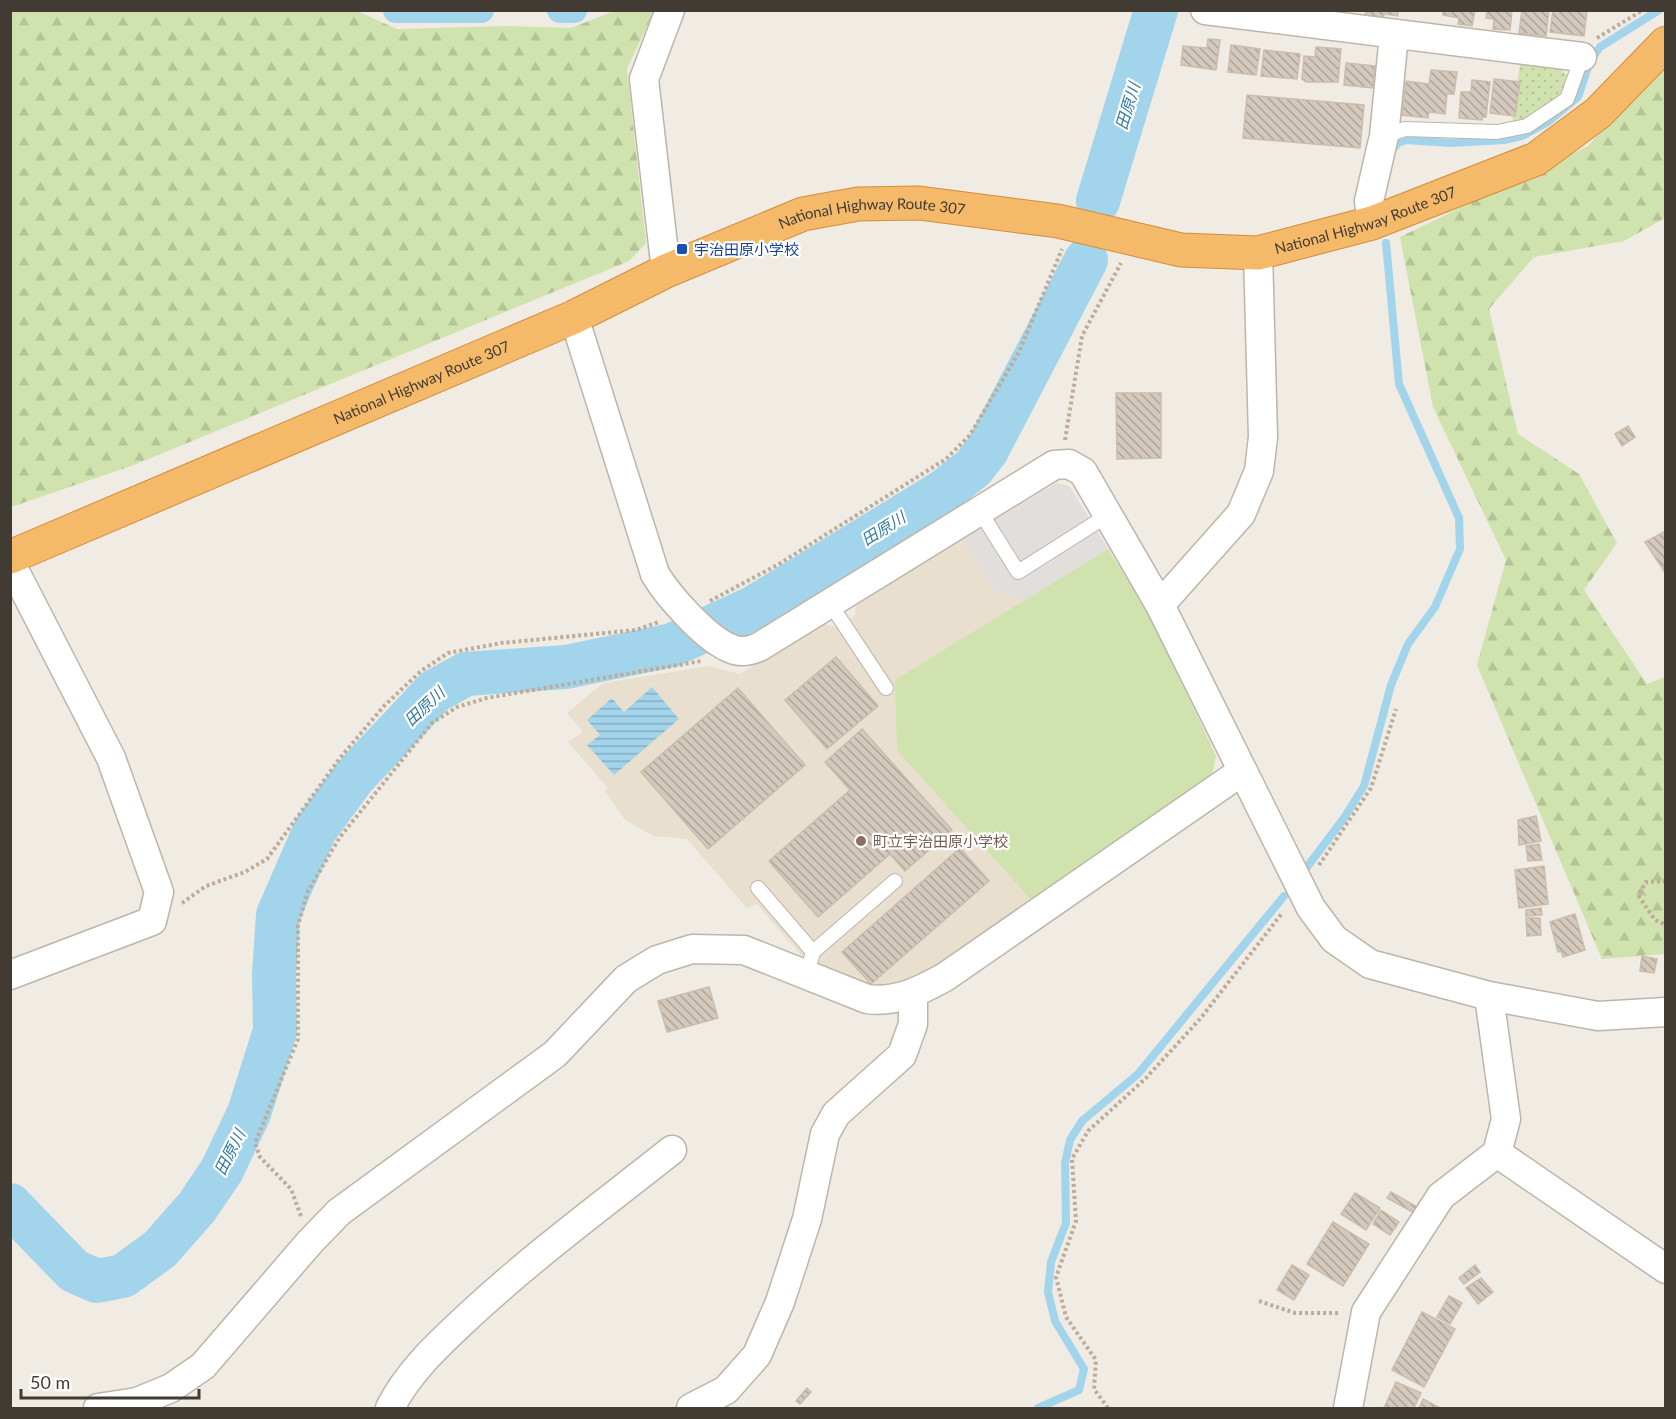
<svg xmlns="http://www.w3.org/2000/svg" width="1676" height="1419" font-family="Lato,'Noto Sans JP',sans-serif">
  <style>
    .education { fill: #e9dfce }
    .green { fill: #d0e3ae }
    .forest { fill: url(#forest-firs) }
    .park { fill: url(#park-dots) }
    .parking { fill: #e1dedc }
    .water { fill: url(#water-rules) }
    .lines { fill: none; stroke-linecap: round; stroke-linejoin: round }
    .stream { stroke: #a2d4eb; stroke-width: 8 }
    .canal { stroke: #a2d4eb; stroke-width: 26 }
    .river { stroke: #a2d4eb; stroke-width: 44 }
    .building { fill: url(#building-back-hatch); stroke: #cbbdad; stroke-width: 1.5 }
    .lane-casing { stroke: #beb5aa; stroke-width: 16 }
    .street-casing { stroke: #beb5aa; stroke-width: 31 }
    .highway-casing { stroke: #d38d3b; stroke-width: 35 }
    .path { stroke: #bcac99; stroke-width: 4; stroke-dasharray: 3 3; stroke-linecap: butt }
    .lane { stroke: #fff; stroke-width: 14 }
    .street { stroke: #fff; stroke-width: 28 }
    .highway { stroke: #f5b96a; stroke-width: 33 }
    .transit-dot { fill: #1a4fb4; stroke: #fff; stroke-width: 2 }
    .education-dot { fill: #8d6e63; stroke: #fff; stroke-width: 2 }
    .labels { text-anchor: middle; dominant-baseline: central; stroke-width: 4.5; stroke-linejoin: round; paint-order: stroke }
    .street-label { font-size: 15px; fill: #423b34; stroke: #fff }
    .transit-label { font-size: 15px; fill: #164399; stroke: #fff; text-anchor: start }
    .education-label { font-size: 15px; fill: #785e54; stroke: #fff; text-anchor: start }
    .water-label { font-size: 16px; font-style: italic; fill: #337b9f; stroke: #fff }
  </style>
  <defs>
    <pattern id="forest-firs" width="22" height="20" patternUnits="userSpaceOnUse" patternTransform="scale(1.5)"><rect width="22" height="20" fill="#d0e3ae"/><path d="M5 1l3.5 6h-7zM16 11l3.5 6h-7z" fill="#b4c496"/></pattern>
    <pattern id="park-dots" width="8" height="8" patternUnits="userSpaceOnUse" patternTransform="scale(1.5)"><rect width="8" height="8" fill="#d0e3ae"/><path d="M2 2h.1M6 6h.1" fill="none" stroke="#b4c496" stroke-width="1.8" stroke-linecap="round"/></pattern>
    <pattern id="water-rules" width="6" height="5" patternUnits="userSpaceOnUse" patternTransform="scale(1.5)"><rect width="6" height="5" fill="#a2d4eb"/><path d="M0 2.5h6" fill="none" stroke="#86adbf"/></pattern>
    <pattern id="building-back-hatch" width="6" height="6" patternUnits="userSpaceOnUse" patternTransform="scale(1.5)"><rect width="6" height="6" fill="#d4c9bd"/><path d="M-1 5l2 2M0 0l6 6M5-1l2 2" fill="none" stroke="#aea49a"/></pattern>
  </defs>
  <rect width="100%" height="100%" fill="#f0ebe3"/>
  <path class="education" d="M1057 483 1069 486 1149 614 1216 756 1212 775 915 983 871 991 828 975 800 954 757 904 747 908 687 839 654 836 625 820 605 791 608 788 568 742 583 732 567 713 603 683 709 666 740 674 822 624 838 627 844 624 855 615 856 603Z"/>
  <path class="green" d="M1108 549 1149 614 1216 756 1212 775 1032 901 897 750 895 680Z"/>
  <g class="forest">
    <path d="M357 11 397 29 505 26 571 28 614 11H654L627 69 646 243 629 261 134 465 11 507V11Z"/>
    <path d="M1665 58V218L1624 241 1534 257 1489 309 1518 434 1579 474 1617 543 1584 590 1647 684 1665 677V954L1602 959 1477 665 1506 560 1433 407 1400 237 1588 146Z"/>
  </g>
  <path class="park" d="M1521 58 1558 68 1569 76C1558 101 1542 123 1512 121Z"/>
  <path class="parking" d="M1057 483 1069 486 1108 549 1024 601 993 589 963 540Z"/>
  <path class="water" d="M652 687 679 719 614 775 587 745 600 735 587 720 612 698 624 712Z"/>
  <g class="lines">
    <g class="stream">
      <path d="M1390 152 1398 143 1406 140 1451 143 1504 140 1522 136 1548 122 1578 97 1590 61 1600 47 1659 10"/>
      <path d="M1307 867 1344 818 1364 786 1391 685 1408 644 1435 607 1460 549 1459 518 1399 384 1386 243"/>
      <path d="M1038 1408 1079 1390 1084 1369 1055 1321 1048 1292 1051 1262 1066 1223 1065 1163 1070 1140 1082 1121 1138 1074 1284 896"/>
    </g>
    <g class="canal">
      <path d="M396 10H481"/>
      <path d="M560 10H574"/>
    </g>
    <g class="river">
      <path d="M1098 201 1156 10"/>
      <path d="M10 1205 74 1271 97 1281 123 1276 160 1249 197 1207 222 1170 249 1113 275 1031 274 974 278 915 315 830 354 777 435 691 466 674 566 667 672 645 753 608 944 491 973 468 987 450 1086 260"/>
    </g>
  </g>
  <g class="building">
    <path d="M1366 10H1398V16L1384 14 1383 19 1365 17Z"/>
    <path d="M1443 10H1475L1472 26 1458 24 1459 18 1443 15Z"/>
    <path d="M1487 10H1512L1510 30 1493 29 1494 19 1486 18Z"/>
    <path d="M1522 10H1549L1546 36 1519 33Z"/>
    <path d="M1553 10H1587L1584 36 1550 32Z"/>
    <path d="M1208 39 1220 40 1216 70 1181 65 1183 46 1207 48Z"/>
    <path d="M1231 45 1260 49 1256 75 1228 72Z"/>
    <path d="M1316 47 1341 49 1338 82H1306L1302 79 1304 56 1315 57Z"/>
    <path d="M1264 50 1300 54 1297 79 1261 76Z"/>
    <path d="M1346 63 1375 66 1373 88 1344 85Z"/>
    <path d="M1431 70 1457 72 1454 94H1447L1445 114 1429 112 1428 118 1402 115 1406 81 1429 84Z"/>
    <path d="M1494 79 1520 82 1515 116 1490 113Z"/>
    <path d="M1472 80 1490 82 1486 117H1482V120L1459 118 1461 92H1471Z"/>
    <path d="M1247 95 1364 105 1360 148 1243 138Z"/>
    <path d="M1116 393H1161V458L1117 459Z"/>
    <path d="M1628 426 1635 437 1622 446 1615 434Z"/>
    <path d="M1666 531V574L1645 542Z"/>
    <path d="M836 657 878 706 827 749 785 700Z"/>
    <path d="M738 688 805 765 708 849 641 772Z"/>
    <path d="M862 729 952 830 905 871 890 854 818 917 769 861 850 790 825 762Z"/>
    <path d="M1536 816 1541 841 1519 845 1518 820Z"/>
    <path d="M1539 844 1542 860 1528 861 1526 846Z"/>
    <path d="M960 848 989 881 871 984 842 952Z"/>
    <path d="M1544 866 1548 904 1519 908 1515 870Z"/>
    <path d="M1541 908 1542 915 1526 916V910Z"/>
    <path d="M1575 914 1585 950 1563 957 1561 951 1558 952 1550 922Z"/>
    <path d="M1526 918H1540L1541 935 1527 936Z"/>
    <path d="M1642 956 1657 959 1654 973 1640 971Z"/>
    <path d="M709 987 718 1018 667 1032 658 1001Z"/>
    <path d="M1391 1192 1419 1208 1416 1214 1387 1198Z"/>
    <path d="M1355 1193 1380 1208 1366 1230 1341 1214Z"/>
    <path d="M1381 1210 1399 1222 1390 1235 1373 1224Z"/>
    <path d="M1333 1222 1369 1244 1343 1286 1307 1264Z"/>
    <path d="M1292 1265 1309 1275 1294 1300 1277 1290Z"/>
    <path d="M1475 1265 1480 1272 1464 1284 1459 1278Z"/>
    <path d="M1481 1278 1493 1292 1478 1304 1466 1288Z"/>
    <path d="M1449 1296 1462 1303 1450 1324 1437 1317Z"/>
    <path d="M1422 1312 1455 1329 1424 1387 1392 1370Z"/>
    <path d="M1396 1382 1421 1393 1414 1408H1384Z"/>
    <path d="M807 1388 811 1392 800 1404 796 1401Z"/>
    <path d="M1423 1399 1440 1408H1419Z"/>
  </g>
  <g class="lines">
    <g class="lane-casing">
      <g id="lane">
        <path d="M1384 136 1405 129 1497 132 1527 126 1567 99 1582 57"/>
        <path d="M981 513 1018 572 1108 515"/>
        <path d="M831 605 886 688"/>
        <path d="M758 888 813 952"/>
        <path d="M807 973 813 952 895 881"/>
      </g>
    </g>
    <g class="street-casing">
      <g id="street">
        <path d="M1205 10 1582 57"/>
        <path d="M1372 223 1369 201 1384 136 1394 35"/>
        <path d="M666 271 644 79 670 10"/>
        <path d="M574 317 655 574C668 596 708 641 732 649 741 653 750 651 759 647L1054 465 1069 464 1083 472 1160 605 1311 908 1334 939 1370 964 1489 996 1598 1016 1666 1012"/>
        <path d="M10 562 111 758 159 892 152 921 10 975"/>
        <path d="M1160 605 1241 514 1259 471 1263 437 1258 253"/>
        <path d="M1497 1153 1666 1269"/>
        <path d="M98 1408 137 1402 171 1388 203 1366 310 1242 339 1212 555 1054 626 979 657 960 692 949 744 950 867 999C897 1003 919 991 945 977L1241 772"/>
        <path d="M390 1408C409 1370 442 1341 473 1312 536 1254 605 1203 672 1150"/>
        <path d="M691 1408 726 1390 757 1355 780 1302 807 1219 825 1134 836 1114 902 1055 913 1024V995"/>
        <path d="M1348 1408 1366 1312 1441 1196 1497 1153 1506 1119 1489 996"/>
      </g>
    </g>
    <g class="highway-casing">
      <g id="highway">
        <path id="s1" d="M10 557 574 317 666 271 803 214 858 204 919 203 1058 221 1181 250 1258 253 1372 223 1536 159 1598 113 1666 43"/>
      </g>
    </g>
    <g class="path">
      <path d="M1597 38 1643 10"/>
      <path d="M1065 440 1082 336 1121 263"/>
      <path d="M710 601 779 564 946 459 970 435 1019 352 1062 249"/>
      <path d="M1319 865 1371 788 1396 709"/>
      <path d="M1666 881 1646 882 1638 895 1655 920 1666 925"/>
      <path d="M182 903 206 886 245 872 267 859 340 758 384 706 421 671 448 653 502 643 636 630 659 622"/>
      <path d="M301 1216 291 1189 260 1157 255 1143 298 1039V925L308 891 340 837 432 723 457 707 487 698 701 661"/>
      <path d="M1259 1301 1295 1313H1340"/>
      <path d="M1108 1408 1094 1389 1096 1360 1066 1317 1056 1277 1076 1221 1072 1159 1088 1131 1146 1078 1200 1019 1283 912"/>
    </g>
    <use href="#lane" class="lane"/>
    <use href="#street" class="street"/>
    <use href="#highway" class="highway"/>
  </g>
  <rect class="transit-dot" x="676" y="243" width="12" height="12" rx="3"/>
  <circle class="education-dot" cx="861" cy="841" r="6"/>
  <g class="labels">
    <g class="street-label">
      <text stroke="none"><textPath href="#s1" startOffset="933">National Highway Route 307</textPath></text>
      <text stroke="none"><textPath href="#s1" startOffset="1437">National Highway Route 307</textPath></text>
      <text stroke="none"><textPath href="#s1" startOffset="447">National Highway Route 307</textPath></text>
    </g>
    <g class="transit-label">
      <text x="694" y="249">宇治田原小学校</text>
    </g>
    <g class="education-label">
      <text x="873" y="841">町立宇治田原小学校</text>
    </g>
    <g class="water-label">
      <text transform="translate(1127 106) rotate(-73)">田原川</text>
      <text transform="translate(883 528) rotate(-32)">田原川</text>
      <text transform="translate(424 706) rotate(-43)">田原川</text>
      <text transform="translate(229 1152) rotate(-63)">田原川</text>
    </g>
  </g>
  <rect width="1676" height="1419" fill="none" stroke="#423b34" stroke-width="24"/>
  <path d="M21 1389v9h178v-9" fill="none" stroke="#423b34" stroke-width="3"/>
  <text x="30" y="1389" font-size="18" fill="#423b34" stroke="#ffffff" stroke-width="4.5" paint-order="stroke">50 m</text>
</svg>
